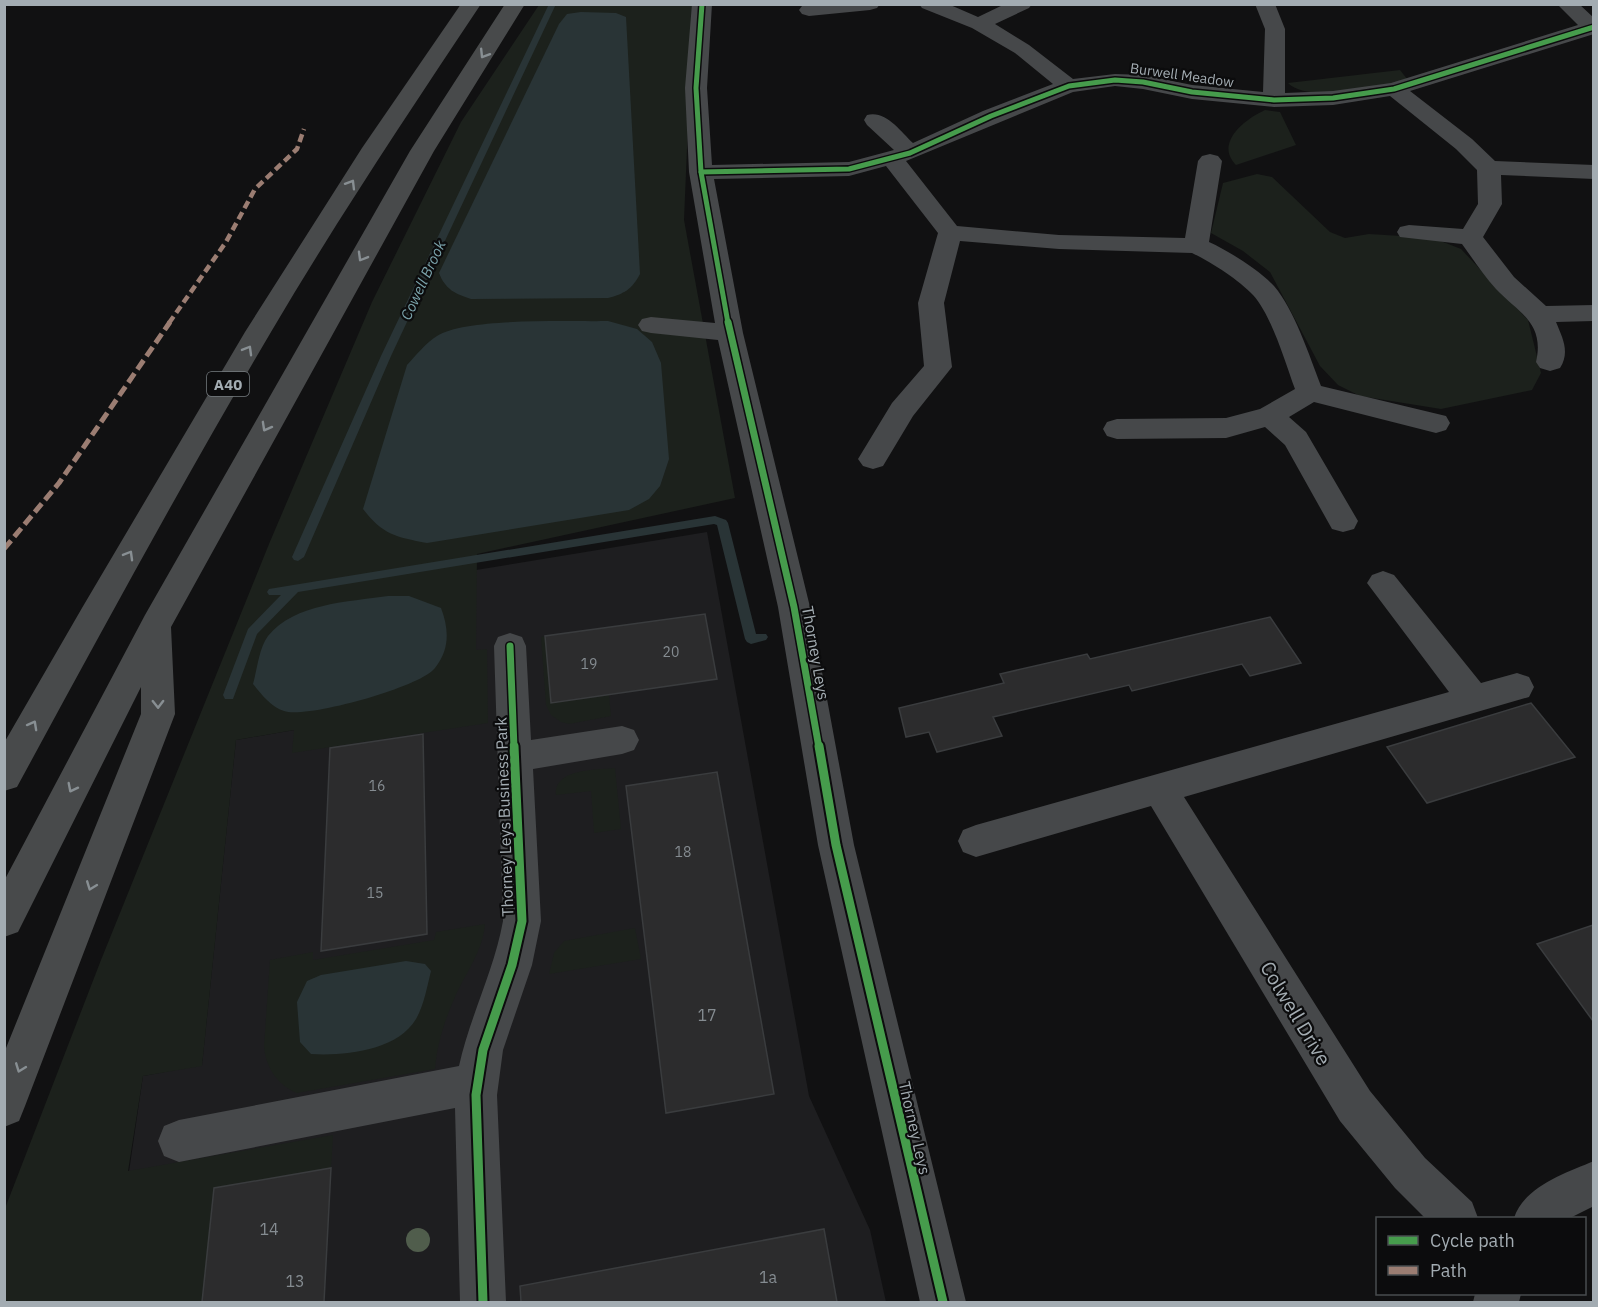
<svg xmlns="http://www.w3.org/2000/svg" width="1598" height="1307" font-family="'IBM Plex Sans',sans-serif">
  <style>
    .built { fill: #1e1e20 }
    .green { fill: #1c211c }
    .water { fill: #293436 }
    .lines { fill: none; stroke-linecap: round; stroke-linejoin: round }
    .stream { fill: #293436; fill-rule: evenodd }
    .building { fill: #2c2c2d; stroke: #3a3c3e; stroke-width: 1.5 }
    .minor { fill: #46484a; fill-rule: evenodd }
    .highway { fill: #484a4b; fill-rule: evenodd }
    .quiet-far1 { stroke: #9b7d72; stroke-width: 4.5; stroke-dasharray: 8 4.5; stroke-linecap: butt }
    .quiet { stroke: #9b7d72; stroke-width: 5; stroke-dasharray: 11 5; stroke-linecap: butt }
    .cycleway-far2-casing { stroke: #0c0c0d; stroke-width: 8 }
    .cycleway-far1-casing { stroke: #0c0c0d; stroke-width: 10 }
    .cycleway-casing { stroke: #0c0c0d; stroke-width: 13 }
    .cycleway-far2 { stroke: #469c4c; stroke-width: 5 }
    .cycleway-far1 { stroke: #469c4c; stroke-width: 7 }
    .cycleway { stroke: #469c4c; stroke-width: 9 }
    .tree { fill: #505d4c }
    .oneway { stroke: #888f93 }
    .labels { text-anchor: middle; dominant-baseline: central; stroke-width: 4.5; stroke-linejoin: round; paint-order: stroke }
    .far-street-label { font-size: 14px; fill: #a3acb2; stroke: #0c0c0d }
    .number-label { font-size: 14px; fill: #858c91 }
    .far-water-label { font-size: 15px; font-style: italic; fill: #7ba3ab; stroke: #0c0c0d }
    .shield { fill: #0c0c0d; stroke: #767c80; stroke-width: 1.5 }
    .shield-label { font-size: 15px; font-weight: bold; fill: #a3acb2 }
    .street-label { font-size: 16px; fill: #a3acb2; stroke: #0c0c0d }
    .near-number-label { font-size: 16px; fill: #858c91 }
    .near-street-label { font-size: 20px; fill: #a3acb2; stroke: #0c0c0d }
  </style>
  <rect width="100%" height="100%" fill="#111112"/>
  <path class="built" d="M707 532 809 1096 870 1230 886 1302H110L143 1076 202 1065 236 740 294 730 476 662V570Z"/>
  <g class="green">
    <path d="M539 5H693L684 220 735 498 477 554 476 650 487 649 488 723 292 753 294 730 236 740 202 1066 143 1076 128 1171 333 1135 331 1168 214 1188 202 1302H5L4 1211 101 960 269 544 372 302 461 122Z"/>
    <path d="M1400 70 1407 79C1384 88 1306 103 1288 83Z"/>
    <path d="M1265 110 1280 112 1296 145 1236 165C1214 143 1245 119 1265 110Z"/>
    <path d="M1257 174 1272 177 1330 232 1345 238 1369 234 1433 238 1461 249 1528 320 1541 373 1532 390 1441 409 1360 396 1338 385 1320 366 1270 272 1243 251 1211 233 1223 183Z"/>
    <path d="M545 636 551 703 609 695 611 716 569 724 561 722 551 715 546 705 541 637Z"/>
    <path d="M615 768 621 829 594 833 591 791 556 795C554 768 597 770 615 768Z"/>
    <path d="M485 924C483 951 466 972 455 997 445 1019 437 1044 435 1069L297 1093C277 1085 266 1067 264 1047L270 960 313 952V960L434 940 436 932Z"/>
    <path d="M635 928 641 959 549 974 554 953 564 941Z"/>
  </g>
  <g class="water">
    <path d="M581 12 616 13 626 17 640 274C632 289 624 294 608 298L471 299C455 294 445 289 439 273L559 24 567 14Z"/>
    <path d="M608 321 637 329 652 342 661 363 669 459 660 486 649 499 629 510 427 543C396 537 383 535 363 509L407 365C416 355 426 343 437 336 467 317 569 322 608 321Z"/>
    <path d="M388 596H409L441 608C449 629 450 649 435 668 421 687 306 719 284 711 271 707 261 694 253 684 257 670 259 648 268 636 295 603 348 602 388 596Z"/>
    <path d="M406 961 425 964 431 971C427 987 424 1005 416 1019 397 1051 344 1056 311 1054L300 1042 297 1002 307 981 321 975Z"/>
  </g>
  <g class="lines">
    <g class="stream">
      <path d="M549 4H556L391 356 304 557 298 561 294 560 292 557 381 356Z"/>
      <path d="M715 516 726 520 728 523 756 634H766L768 637 766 640 751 644 747 642 745 639 717 525 714 524 298 592 257 634 233 699H225L223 695 248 629 281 595H269L267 592 269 589Z"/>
    </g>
  </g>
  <g class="building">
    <path d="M705 614 717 679 551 703 545 636Z"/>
    <path d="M1270 617 1301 663 1250 676 1242 664 1132 691 1129 685 993 717 1002 736 937 752 929 732 906 737 899 708 1004 683 1000 674 1087 654 1090 659Z"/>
    <path d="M1531 703 1575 757 1427 803 1387 747Z"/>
    <path d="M423 734 427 934 321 951 330 748Z"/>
    <path d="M717 772 774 1094 666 1113 626 786Z"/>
    <path d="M1593 925V1021L1537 944Z"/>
    <path d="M331 1168 324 1302H202L214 1188Z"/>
    <path d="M824 1229 837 1302H521L520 1286Z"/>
  </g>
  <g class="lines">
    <g class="minor">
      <path d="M692 4H712L707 88 712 165 849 162 894 150 867 125 864 120 867 115C886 110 900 131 913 143L983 111 1053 84 1015 53 972 28 922 8 919 4H948L978 17 1005 4H1032L1029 8 995 24 1029 45 1073 79 1115 74 1143 75 1192 85 1263 92 1265 29 1255 4H1275L1285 29V93L1333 91 1391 83 1578 25 1557 4H1579L1594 18V34L1410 91 1472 139 1495 161 1594 165V179L1501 175 1502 204 1483 237 1514 277 1546 306 1594 305V321L1556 322C1563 339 1570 352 1560 368L1550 371 1540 368 1536 362C1545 323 1519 313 1496 289 1484 276 1473 259 1462 244L1400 237 1397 232 1400 227 1409 225 1463 229 1478 204 1477 170 1456 149 1390 96 1333 105 1274 107 1192 99 1143 89 1115 86 1073 92 906 161 957 226 1059 235 1185 238 1198 161 1202 156 1210 154 1218 156 1222 161 1209 242C1229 251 1259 270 1274 286 1294 309 1310 357 1321 386L1446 416 1450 423 1446 430 1436 433 1314 402 1289 417 1306 432 1358 521 1354 529 1343 532 1332 529 1285 445 1265 427 1226 438 1117 439 1107 436 1103 429 1107 422 1117 419 1226 418 1260 409 1295 389C1285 362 1272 316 1253 295 1239 280 1211 262 1192 253L1059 249 960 241 944 303 952 367 913 416 883 466 873 469 863 466 858 459 892 403 924 366 918 303 938 233 886 166 849 176 714 179 743 333 810 607 854 845 966 1302H920L818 845 778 607 718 340 651 333 642 331 638 325 642 319 651 317 715 323 689 172 685 88Z"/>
      <path d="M807 4H880L877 8 870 10 809 16 802 14 799 10 802 6Z"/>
      <path d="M1383 571 1394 575 1481 683 1517 673 1529 677 1534 687 1529 697 1184 797 1370 1091 1425 1158 1472 1202 1478 1218H1425L1395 1188 1340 1121 1151 806 976 857 963 852 958 841 963 830 976 825 1449 692 1367 583 1372 575Z"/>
      <path d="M510 633 522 637 526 646 531 740 622 726 634 730 639 740 634 750 622 754 533 769 541 921 532 965 503 1050 497 1095 506 1302H460L455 1108 179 1162 164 1156 158 1141 164 1126 179 1120 459 1066C470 1016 494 971 503 921L494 646 498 637Z"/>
      <path d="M1594 1161V1206L1570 1218H1514C1524 1187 1565 1173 1594 1161Z"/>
      <path d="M1475 1294H1521L1519 1302H1473Z"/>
    </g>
    <g class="highway">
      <path d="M461 4H481C409 112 337 220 271 332 183 481 100 634 17 787L4 791V743L82 608 245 332 362 148Z"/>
      <path d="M505 4H525L434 151 171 627 175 714 25 1106 19 1121 4 1127V1053L141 714V687L18 932 4 937V881L145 615 410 151Z"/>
    </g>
    <path class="quiet-far1" d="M169 323 226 242 255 189 297 149 304 129"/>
    <path class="quiet" d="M4 549 59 483 170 322"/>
    <g class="cycleway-far2-casing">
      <g id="cycleway-far2">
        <path d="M702 4 696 88 701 172 728 323"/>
        <path d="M701 172 849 169 910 153 991 116 1069 86 1115 80 1143 82 1192 92 1274 100 1333 98 1394 89 1594 27"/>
      </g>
    </g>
    <g class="cycleway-far1-casing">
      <g id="cycleway-far1">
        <path d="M728 322 794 607 819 748"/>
        <path d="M510 646 514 748"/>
      </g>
    </g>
    <g class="cycleway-casing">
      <g id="cycleway">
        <path d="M819 746 836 845 943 1302"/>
        <path d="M483 1302 476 1095 483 1050 512 965 522 921 514 746"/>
      </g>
    </g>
    <use href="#cycleway-far2" class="cycleway-far2"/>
    <use href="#cycleway-far1" class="cycleway-far1"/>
    <use href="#cycleway" class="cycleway"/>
  </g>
  <circle class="tree" cx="418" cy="1240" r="12"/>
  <defs><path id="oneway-chevron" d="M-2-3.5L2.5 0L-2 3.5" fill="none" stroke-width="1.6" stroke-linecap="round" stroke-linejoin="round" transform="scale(1.5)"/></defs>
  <g class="oneway">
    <use href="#oneway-chevron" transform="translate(484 54) rotate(122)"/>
    <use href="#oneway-chevron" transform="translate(351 184) rotate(-59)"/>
    <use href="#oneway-chevron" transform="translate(362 257) rotate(120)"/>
    <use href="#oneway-chevron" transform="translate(248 350) rotate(-60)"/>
    <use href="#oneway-chevron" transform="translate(266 427) rotate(119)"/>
    <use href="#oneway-chevron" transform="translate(129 555) rotate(-60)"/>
    <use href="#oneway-chevron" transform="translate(158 704) rotate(89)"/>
    <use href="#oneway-chevron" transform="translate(33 725) rotate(-61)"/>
    <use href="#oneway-chevron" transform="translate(72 788) rotate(117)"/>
    <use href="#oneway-chevron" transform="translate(91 886) rotate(111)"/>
    <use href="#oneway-chevron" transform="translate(20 1068) rotate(111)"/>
  </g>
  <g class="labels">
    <g class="far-street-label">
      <text transform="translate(1182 75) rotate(8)">Burwell Meadow</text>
    </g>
    <g class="number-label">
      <text x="671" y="652">20</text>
      <text x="589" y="664">19</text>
      <text x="377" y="786">16</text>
      <text x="683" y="852">18</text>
      <text x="375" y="893">15</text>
    </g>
    <g class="far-water-label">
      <text transform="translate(423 280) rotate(-65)">Cowell Brook</text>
    </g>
    <rect class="shield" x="207" y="372" width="42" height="24" rx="4.5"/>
    <g class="shield-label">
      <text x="228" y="384">A40</text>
    </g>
    <g class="street-label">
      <text transform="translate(816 653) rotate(80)">Thorney Leys</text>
      <text transform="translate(504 817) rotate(-92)">Thorney Leys Business Park</text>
      <text transform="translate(915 1128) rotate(77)">Thorney Leys</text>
    </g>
    <g class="near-number-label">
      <text x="707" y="1015">17</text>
      <text x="269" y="1229">14</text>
      <text x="768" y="1277">1a</text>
      <text x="295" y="1281">13</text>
    </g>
    <g class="near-street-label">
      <text transform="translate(1296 1013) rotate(59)">Colwell Drive</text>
    </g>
  </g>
  <rect width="1598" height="1307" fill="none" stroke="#a3acb2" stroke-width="12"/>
  <rect x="1376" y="1217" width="210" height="78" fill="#0c0c0d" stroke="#484c4f" stroke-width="1.5"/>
  <rect x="1388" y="1236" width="30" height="9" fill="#469c4c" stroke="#484c4f" stroke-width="1.5"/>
  <text x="1430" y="1247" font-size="18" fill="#a3acb2">Cycle path</text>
  <rect x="1388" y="1266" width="30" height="9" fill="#9b7d72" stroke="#484c4f" stroke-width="1.5"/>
  <text x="1430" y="1277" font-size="18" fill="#a3acb2">Path</text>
</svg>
